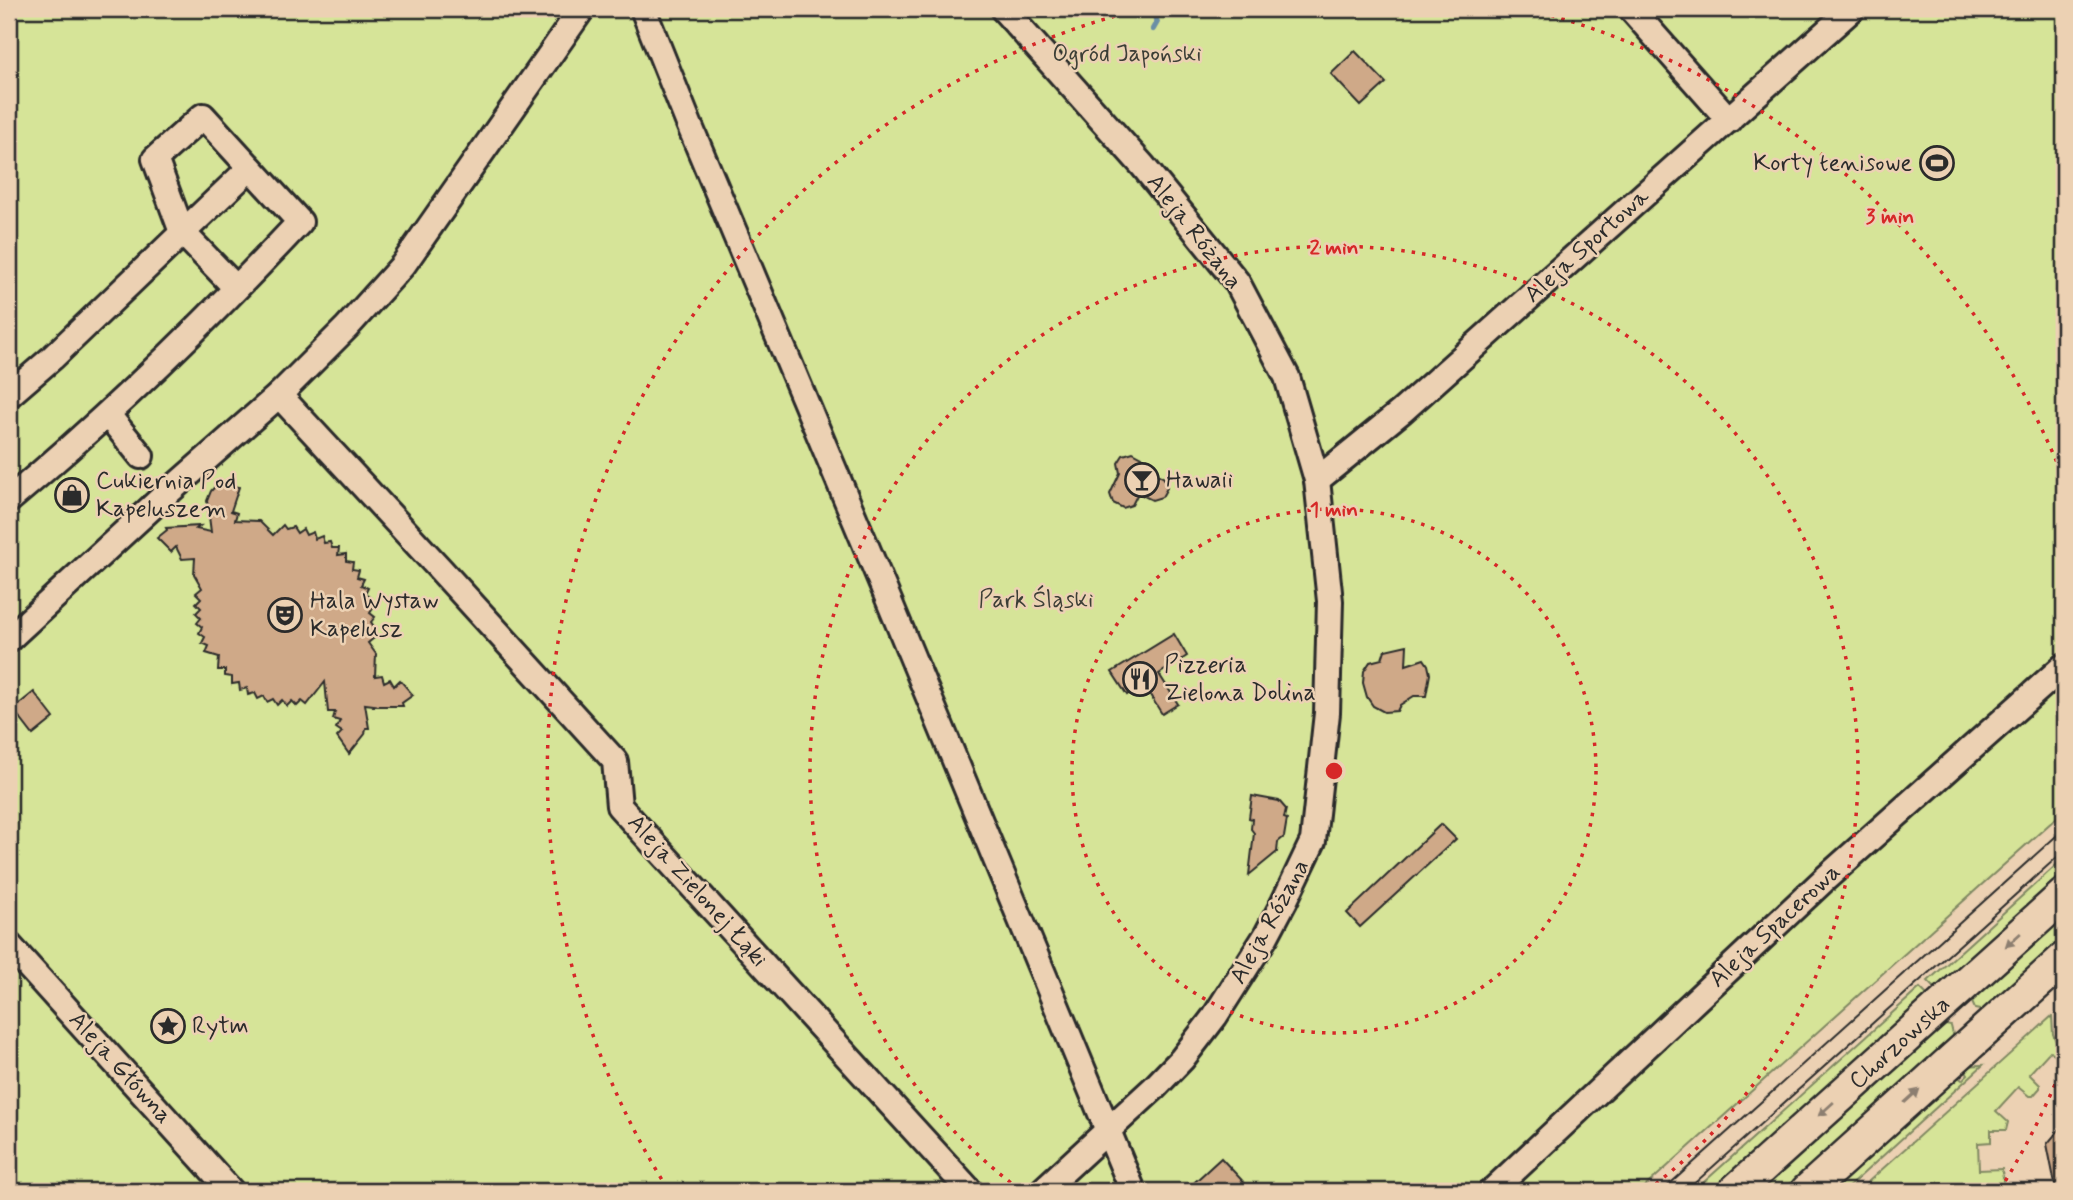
<svg xmlns="http://www.w3.org/2000/svg" width="2073" height="1200" font-family="Mynerve,sans-serif">
  <style>
    .green { fill: #d6e498; stroke: #808862; stroke-width: 2 }
    .lines { fill: none; stroke-linecap: round; stroke-linejoin: round }
    .stream { stroke: #6b8fa5; stroke-width: 6 }
    .building { fill: #cfa988; stroke: #2b2b2b; stroke-width: 2 }
    .minor-casing { stroke: #2b2b2b; stroke-width: 30 }
    .major-casing { stroke: #2b2b2b; stroke-width: 37 }
    .minor { stroke: #ecd1b3; stroke-width: 24 }
    .major { stroke: #ecd1b3; stroke-width: 32 }
    .tram { stroke: #2b2b2b; stroke-width: 2 }
    .oneway { fill: #8c7e6f }
    .ring { fill: none; stroke: #d62828; stroke-width: 3.5; stroke-dasharray: 3.5 7 }
    .labels { text-anchor: middle; dominant-baseline: central; stroke-width: 5; stroke-linejoin: round; paint-order: stroke }
    .park-label { font-size: 24px; fill: #3c3e36; stroke: #ecd1b3 }
    .poi-label { font-size: 24px; fill: #2b2b2b; stroke: #ecd1b3; text-anchor: start }
    .street-label { font-size: 24px; fill: #2b2b2b; stroke: #ecd1b3 }
    .centre { fill: #d62828; stroke: #ecd1b3; stroke-width: 3.5 }
    .ring-label { font-size: 21px; text-anchor: middle; font-weight: bold; fill: #d62828; stroke: #ecd1b3; stroke-width: 5; stroke-linejoin: round; paint-order: stroke }
  </style>
  <rect width="100%" height="100%" fill="#ecd1b3"/>
  <filter id="ink" filterUnits="userSpaceOnUse"><feTurbulence type="fractalNoise" baseFrequency=".0143" numOctaves="2"/><feDisplacementMap in="SourceGraphic" scale="14" xChannelSelector="R" yChannelSelector="G"/><feConvolveMatrix kernelMatrix="1 2 1 2 8 2 1 2 1" color-interpolation-filters="sRGB"/></filter>
  <g filter="url(#ink)">
    <g class="green">
      <path d="M9 9H2064V811L1640 1191H9Z"/>
      <path d="M2064 858V877L1942 989 1934 987 1928 981Z"/>
      <path d="M2064 910V942L1990 1009 1985 1011 1975 1009 1971 1000Z"/>
      <path d="M1920 988 1926 994V1002L1717 1191H1694Z"/>
      <path d="M2052 1016 2053 1034 2064 1061 2050 1051 2029 1074 2040 1085V1088L2033 1096H2029L2018 1087 1996 1111 2008 1122 2006 1130H1991V1142L1978 1143 1979 1170 2002 1169 2004 1191H1858Z"/>
      <path d="M1940 1024 1951 1026 1954 1038 1947 1047 1788 1191H1753Z"/>
      <path d="M1983 1065 1844 1191H1825L1955 1074 1962 1080 1968 1074 1963 1066Z"/>
    </g>
    <g class="lines">
      <path class="stream" d="M1152 9 1157 22 1153 29"/>
    </g>
    <g class="building">
      <path d="M1355 51 1386 83 1361 106 1331 74Z"/>
      <path d="M1133 452 1142 457 1145 467 1164 478 1167 488 1162 497 1152 500 1138 493 1132 505 1123 508 1113 503 1110 494 1120 473 1118 463 1123 455Z"/>
      <path d="M218 483 239 487 231 511 237 513 235 520 259 521 273 535 283 525 286 529 293 527 297 533 303 529 306 535 313 532 315 539 322 536 324 543 330 542 332 548H339L338 555 346 554V561L353 562 352 569 359 570 357 577 364 579 361 585 368 588 365 594 371 598 368 603 374 607 370 613 375 617 371 622 375 628 370 632 374 638 368 643 376 654 375 676 382 675 384 682 390 679 394 686 400 680 413 695 402 703 403 706H372L374 705 365 704 369 728H366L365 734 349 754 337 737 342 732 336 728 340 721 333 719 335 712H328L325 682 307 705 302 701 297 706 292 701 287 706 282 700 277 705 273 699 267 702 264 696 258 699 255 693 248 695 247 688 240 690 239 683 232 684V677L225 676V670H218L219 657 206 653 209 646 202 643 205 637 199 633 202 627 197 623 201 618 196 613 201 608 196 603 201 598 196 593 202 588 194 574 195 558 182 559 176 547 171 552 157 538 167 530 166 528 200 526 196 529 211 532 207 501 211 491Z"/>
      <path d="M1174 634 1187 656 1159 674 1178 704 1162 714 1143 684 1127 695 1112 672Z"/>
      <path d="M1407 645 1406 665 1424 659 1428 665 1430 674 1426 696H1414L1400 705 1397 711 1384 712 1373 706 1367 697 1363 683 1364 671 1370 662 1382 659 1385 650Z"/>
      <path d="M34 692 54 718 33 735 13 709Z"/>
      <path d="M1252 796 1279 801 1286 809 1284 818 1287 819 1284 837 1278 842 1277 852 1249 875 1254 833 1251 829 1252 819 1249 818Z"/>
      <path d="M1441 824 1456 839 1360 927 1347 913Z"/>
      <path d="M2064 1124V1188L2056 1189 2047 1144Z"/>
      <path d="M1221 1158 1252 1191H1185Z"/>
    </g>
    <g class="lines">
      <g class="minor-casing">
        <g id="minor">
          <path d="M643 9 689 124 887 596 1133 1191"/>
          <path d="M1003 9 1143 166 1237 282 1287 377 1317 480 1330 601 1327 713 1313 841 1284 902 1266 936 1215 1016 1182 1059 1154 1088 1042 1191"/>
          <path d="M1631 9 1729 120"/>
          <path d="M9 395 52 358 250 168"/>
          <path d="M279 395 441 570 615 761 619 806 970 1191"/>
          <path d="M108 415 141 456"/>
          <path d="M1317 480 1402 411 1852 9"/>
          <path d="M9 500C112 414 208 320 300 222L203 116 155 159 182 232 236 288"/>
          <path d="M9 639 164 496 279 395 347 327 403 265 582 9"/>
          <path d="M9 945 231 1191"/>
          <path d="M1492 1191 1826 878 2064 666"/>
        </g>
      </g>
      <g class="major-casing">
        <g id="major">
          <path d="M1735 1191 2064 895"/>
          <path d="M1807 1191 2064 959"/>
        </g>
      </g>
      <use href="#minor" class="minor"/>
      <use href="#major" class="major"/>
      <g class="tram">
        <path d="M1662 1191 2064 829"/>
        <path d="M1686 1191 2064 851"/>
      </g>
    </g>
    <defs><path id="oneway-solid" d="M-6-.8H1V-3.2L6.5 0L1 3.2V.8H-6Z" transform="scale(1.75)"/></defs>
    <g class="oneway">
      <use href="#oneway-solid" transform="translate(2013 940) rotate(138)"/>
      <use href="#oneway-solid" transform="translate(1912 1096) rotate(-42)"/>
      <use href="#oneway-solid" transform="translate(1826 1109) rotate(138)"/>
    </g>
  </g>
  <g class="ring">
    <circle cx="1334" cy="771" r="262"/>
    <path d="M1019 1189A524 524 0 1 1 1649 1189"/>
    <path d="M2063 1065A786 786 0 0 1 2001 1188M667 1188A786 786 0 0 1 1137 10M1531 10A786 786 0 0 1 2063 477"/>
  </g>
  <defs>
    <g id="stadium-ring" transform="scale(1.75)"><circle r="9.5" fill="#ecd1b3" stroke="#2b2b2b" stroke-width="1.5"/><path d="M0-5a6.5 5 0 1 0 0 10a6.5 5 0 1 0 0-10ZM-3.5-1.8h7v3.6h-7Z" fill="#2b2b2b"/></g>
    <g id="bar-ring" transform="scale(1.75)"><circle r="9.5" fill="#ecd1b3" stroke="#2b2b2b" stroke-width="1.5"/><path d="M-6-5H6L.8 .8V4.5H3.5V6h-7V4.5H-.8V.8Z" fill="#2b2b2b"/></g>
    <g id="shop-ring" transform="scale(1.75)"><circle r="9.5" fill="#ecd1b3" stroke="#2b2b2b" stroke-width="1.5"/><path d="M-5-2.5h2.3a2.7 3.5 0 0 1 5.4 0H5L5.5 6h-11ZM-1.5-2.5h3a1.5 2.3 0 0 0-3 0Z" fill="#2b2b2b"/></g>
    <g id="theatre-ring" transform="scale(1.75)"><circle r="9.5" fill="#ecd1b3" stroke="#2b2b2b" stroke-width="1.5"/><path d="M-5-5.5Q0-4 5-5.5V0Q5 5 0 6Q-5 5-5 0ZM-3.3-2.5H-1v1.5H-3.3ZM1-2.5H3.3v1.5H1ZM-2.8 1Q0 5.5 2.8 1Z" fill="#2b2b2b"/></g>
    <g id="restaurant-ring" transform="scale(1.75)"><circle r="9.5" fill="#ecd1b3" stroke="#2b2b2b" stroke-width="1.5"/><path d="M-5-6h1v4h1v-4h1v4h1v-4h1v5L-1.5 .5V6h-2V.5L-5-1ZM5-6V6H3V1.5H1.5Q1.5-4 5-6Z" fill="#2b2b2b"/></g>
    <g id="sight-ring" transform="scale(1.75)"><circle r="9.5" fill="#ecd1b3" stroke="#2b2b2b" stroke-width="1.5"/><path d="M0-6L1.8-2.2L6-1.7L2.9 1.2L3.7 5.4L0 3.3L-3.7 5.4L-2.9 1.2L-6-1.7L-1.8-2.2Z" fill="#2b2b2b"/></g>
  </defs>
  <g fill-rule="evenodd">
    <use href="#stadium-ring" x="1937" y="163"/>
    <use href="#bar-ring" x="1142" y="480"/>
    <use href="#shop-ring" x="72" y="495"/>
    <use href="#theatre-ring" x="285" y="615"/>
    <use href="#restaurant-ring" x="1140" y="679"/>
    <use href="#sight-ring" x="168" y="1026"/>
  </g>
  <g class="labels">
    <g class="park-label">
      <text x="1127" y="54">Ogród Japoński</text>
      <text x="1036" y="600">Park Śląski</text>
    </g>
    <g class="poi-label">
      <text x="1912" y="163" text-anchor="end">Korty tenisowe</text>
      <text x="1166" y="480">Hawaii</text>
      <text x="96" y="481">Cukiernia Pod<tspan x="96" dy="28">Kapeluszem</tspan></text>
      <text x="310" y="601">Hala Wystaw<tspan x="310" dy="28">Kapelusz</tspan></text>
      <text x="1164" y="665">Pizzeria<tspan x="1164" dy="28">Zielona Dolina</tspan></text>
      <text x="192" y="1026">Rytm</text>
    </g>
    <g class="street-label">
      <text transform="translate(1194 232) rotate(52)">Aleja Różana</text>
      <text transform="translate(1587 246) rotate(-42)">Aleja Sportowa</text>
      <text transform="translate(697 891) rotate(48)">Aleja Zielonej Łąki</text>
      <text transform="translate(1270 922) rotate(-61)">Aleja Różana</text>
      <text transform="translate(1775 926) rotate(-43)">Aleja Spacerowa</text>
      <text transform="translate(1900 1043) rotate(-42)">Chorzowska</text>
      <text transform="translate(120 1068) rotate(48)">Aleja Główna</text>
    </g>
  </g>
  <circle cx="1334" cy="771" r="10" class="centre"/>
  <g class="ring-label">
    <text x="1890" y="223">3 min</text>
    <text x="1334" y="254">2 min</text>
    <text x="1334" y="516">1 min</text>
  </g>
  <rect width="2073" height="1200" fill="none" stroke="#ecd1b3" stroke-width="35"/>
  <rect x="18" y="18" width="2038" height="1165" fill="none" stroke="#2b2b2b" stroke-width="2.5" filter="url(#ink)"/>
</svg>
